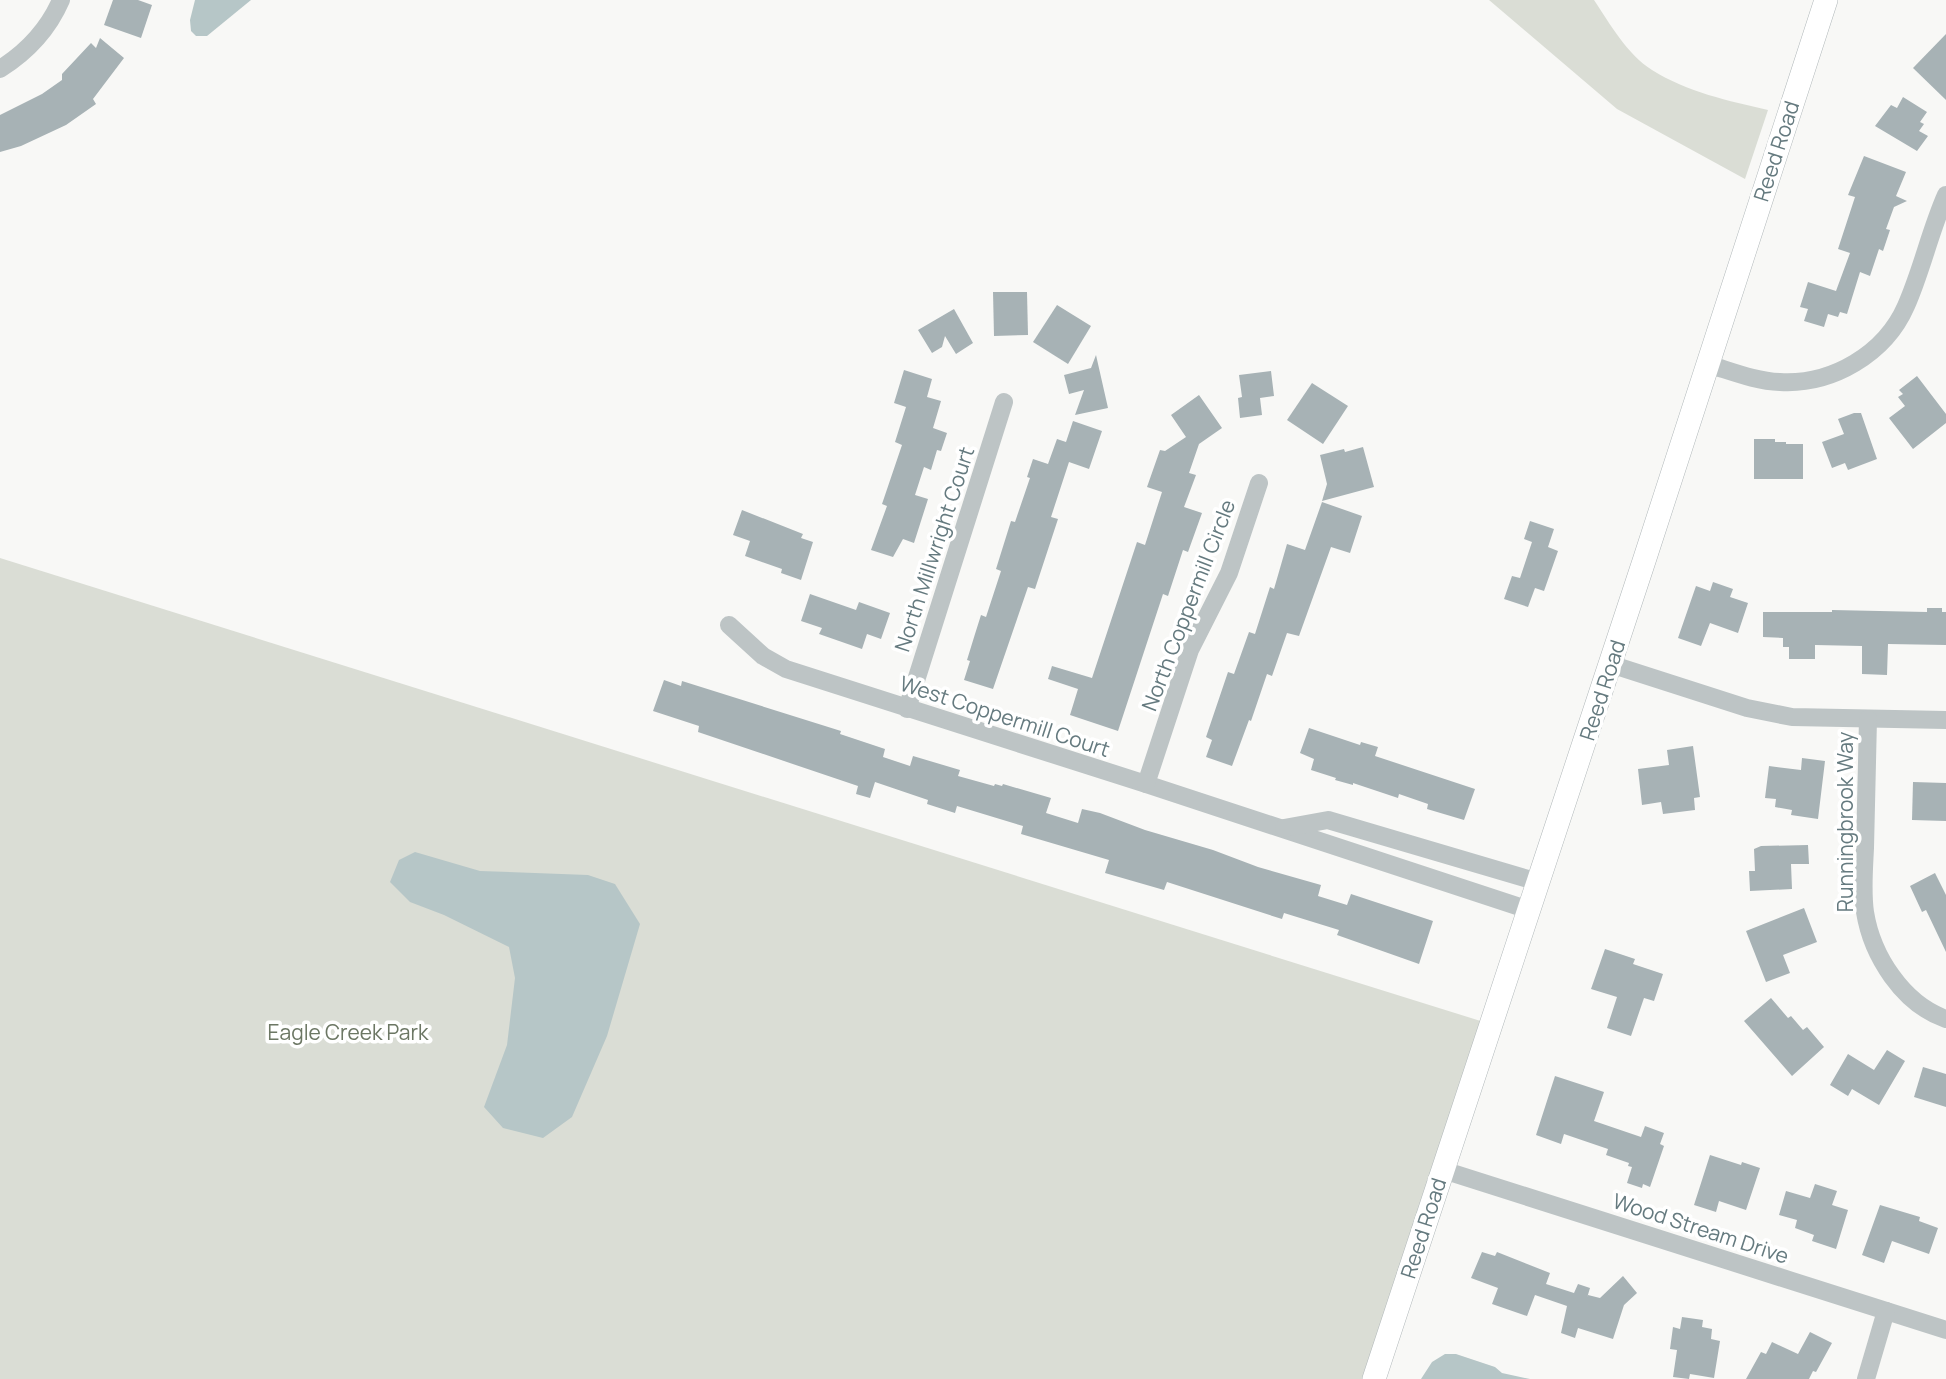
<svg xmlns="http://www.w3.org/2000/svg" width="1946" height="1379" font-family="Manrope,sans-serif">
  <style>
    .green { fill: #daddd5 }
    .water { fill: #b6c6c7 }
    .building { fill: #a7b2b5 }
    .lines { fill: none; stroke-linecap: round; stroke-linejoin: round }
    .major-casing { stroke: #b1b8ba; stroke-width: 24 }
    .minor { stroke: #bdc4c5; stroke-width: 18 }
    .major { stroke: #fff; stroke-width: 23 }
    .labels { text-anchor: middle; dominant-baseline: central; stroke-width: 7; stroke-linejoin: round; paint-order: stroke }
    .street-label { font-size: 21px; fill: #657a7f; stroke: #fff }
    .park-label { font-size: 21px; fill: #6c7764; stroke: #fff }
  </style>
  <rect width="100%" height="100%" fill="#f8f8f6"/>
  <g class="green">
    <path d="M1489 0H1594C1610 24 1627 54 1652 70 1687 92 1729 101 1768 110L1745 179 1617 109Z"/>
    <path d="M0 558 1487 1023 1370 1379H0Z"/>
  </g>
  <g class="water">
    <path d="M195 0H251L207 36H196L191 31 190 20Z"/>
    <path d="M415 852 480 871 588 875 615 884 640 924 607 1036 572 1117 543 1138 503 1128 484 1107 507 1045 515 978 509 947 444 915 410 902 390 882 399 860Z"/>
    <path d="M1445 1354H1456L1495 1367 1502 1373 1530 1379H1421L1432 1362Z"/>
  </g>
  <g class="building">
    <path d="M113 0H138L152 5 141 38 104 25Z"/>
    <path d="M1946 34V100L1913 68Z"/>
    <path d="M100 38 124 58 93 99 96 104 66 125 21 146 0 152V115L42 94 62 80V74L91 43 96 48Z"/>
    <path d="M1903 97 1927 112 1920 122 1924 124 1919 131 1928 136 1917 151 1875 126 1891 105 1897 108Z"/>
    <path d="M1864 156 1906 172 1896 196 1907 201 1894 207 1886 229 1890 230 1883 251 1879 249 1870 276 1860 272 1847 314 1840 312 1838 317 1828 314 1824 327 1804 321 1808 309 1800 307 1808 282 1836 291 1850 253 1838 249 1855 197 1848 195Z"/>
    <path d="M993 292H1027L1028 335 994 336Z"/>
    <path d="M1057 305 1091 326 1068 364 1033 342Z"/>
    <path d="M954 309 973 343 956 354 945 336 942 347 932 353 918 330Z"/>
    <path d="M1096 355 1108 408 1075 415 1084 390 1069 394 1064 375 1091 368Z"/>
    <path d="M904 370 932 379 927 397 941 401 933 428 947 433 941 451 937 450 931 470 924 467 915 495 928 499 914 543 903 539 893 557 871 550 887 506 882 504 902 445 895 442 906 407 894 403Z"/>
    <path d="M1271 371 1274 396 1260 398 1262 415 1240 418 1238 398 1242 397 1239 375Z"/>
    <path d="M1917 376 1946 414V423L1913 449 1889 418 1905 406 1898 397 1903 394 1899 390Z"/>
    <path d="M1312 383 1348 406 1323 444 1287 420Z"/>
    <path d="M1199 395 1222 428 1199 444 1189 473 1196 475 1184 507 1202 513 1188 552 1183 550 1168 596 1163 594 1118 731 1070 715 1078 689 1048 679 1052 666 1092 678 1137 542 1145 545 1162 492 1147 487 1160 450 1165 451 1186 437 1171 415Z"/>
    <path d="M1854 413H1861L1877 459 1848 470 1845 463 1832 468 1822 442 1844 434 1838 419Z"/>
    <path d="M1073 421 1102 431 1089 469 1069 462 1051 517 1058 519 1035 589 1028 587 993 689 964 680 970 661 967 660 975 634 981 615 986 617 1001 571 996 569 1011 521 1015 522 1030 478 1027 477 1033 459 1048 464 1057 439 1066 442Z"/>
    <path d="M1754 439H1775V442H1786V444H1803V479H1754Z"/>
    <path d="M1363 447 1374 487 1322 501 1327 484 1320 455 1344 449 1345 452Z"/>
    <path d="M1322 502 1362 516 1350 553 1331 547 1299 636 1287 633 1272 676 1267 674 1251 721 1249 720 1232 766 1206 757 1212 740 1206 737 1228 672 1234 674 1249 632 1255 634 1270 587 1274 589 1287 544 1305 550Z"/>
    <path d="M742 510 803 534 801 538 813 542 801 580 781 573 782 569 745 556 750 541 733 535Z"/>
    <path d="M1530 521 1554 529 1548 547 1558 551 1544 591 1535 588 1528 607 1504 599 1512 576 1520 578 1532 542 1524 539Z"/>
    <path d="M1713 582 1733 589 1730 597 1748 603 1738 633 1710 623 1701 646 1678 638 1696 586 1710 591Z"/>
    <path d="M810 594 856 610 859 602 890 613 881 639 867 634 862 649 819 634 822 628 801 621Z"/>
    <path d="M1927 608H1942V612H1946V645L1888 644 1887 675 1862 674V646L1815 645V659H1789V647H1783V638L1763 637V612H1832V610L1927 612Z"/>
    <path d="M664 680 681 686 682 681 841 731 840 734 885 749 883 757 910 766 913 756 960 770 958 776 994 786 995 784 1002 786 1003 784 1051 798 1046 813 1078 823 1082 809 1100 813 1145 830 1213 850 1258 867 1321 885 1318 896 1347 905 1351 894 1433 921 1419 964 1337 935 1339 930 1284 913 1282 919 1167 882 1164 890 1105 873 1109 860 1021 834 1023 826 957 806 955 813 927 804 928 800 875 782 870 798 856 794 858 786 698 732 699 726 653 711Z"/>
    <path d="M1309 728 1360 745 1361 742 1378 747 1375 756 1475 789 1464 820 1427 809 1428 804 1399 794 1398 798 1353 783V785L1335 780 1336 778 1311 770 1314 759 1300 753Z"/>
    <path d="M1693 746 1700 797 1694 798 1695 810 1663 814 1661 802 1642 805 1638 769 1669 765 1667 750Z"/>
    <path d="M1802 758 1825 761 1818 819 1791 815 1792 810 1775 807 1776 799 1765 798 1769 766 1801 770Z"/>
    <path d="M1913 782 1946 783V821L1912 820Z"/>
    <path d="M1808 845 1809 864H1791L1792 889 1750 891 1749 871H1755L1754 849 1761 846Z"/>
    <path d="M1935 873 1946 895V952L1926 910 1922 912 1910 886Z"/>
    <path d="M1804 908 1817 942 1783 955 1790 973 1766 982 1746 931Z"/>
    <path d="M1605 949 1635 959 1633 964 1663 974 1654 1001 1644 998 1631 1036 1607 1028 1617 997 1591 989Z"/>
    <path d="M1771 998 1788 1018 1791 1016 1803 1030 1807 1027 1824 1047 1792 1076 1744 1021Z"/>
    <path d="M1887 1050 1905 1061 1879 1105 1852 1089 1848 1096 1830 1085 1848 1054 1874 1070Z"/>
    <path d="M1923 1067 1946 1074V1107L1914 1097Z"/>
    <path d="M1555 1076 1604 1092 1594 1121 1641 1137 1645 1126 1664 1133 1660 1144 1664 1146 1650 1187 1643 1184 1642 1188 1627 1183 1632 1167 1628 1166 1629 1163 1606 1155 1608 1149 1564 1134 1561 1144 1536 1135Z"/>
    <path d="M1710 1155 1741 1165 1742 1162 1760 1168 1746 1210 1719 1201 1716 1212 1694 1205Z"/>
    <path d="M1815 1184 1837 1191 1832 1205 1848 1210 1836 1249 1812 1241 1814 1235 1795 1228 1797 1220 1779 1215 1786 1191 1810 1198Z"/>
    <path d="M1880 1205 1920 1217 1919 1221 1938 1228 1929 1254 1892 1241 1884 1263 1862 1255Z"/>
    <path d="M1482 1252 1495 1256 1497 1252 1550 1273 1546 1284 1574 1293 1578 1284 1590 1288 1587 1298 1588 1295 1600 1298 1623 1276 1637 1293 1624 1305 1613 1339 1578 1328 1575 1338 1561 1333 1567 1306 1535 1295 1527 1316 1492 1304 1498 1288 1471 1278Z"/>
    <path d="M1682 1317 1703 1320 1702 1327 1712 1329 1711 1339 1720 1341 1714 1378 1690 1374 1689 1379 1673 1377 1677 1350 1670 1349 1673 1327 1680 1329Z"/>
    <path d="M1810 1332 1832 1343 1816 1372 1813 1371 1809 1379H1746L1761 1352 1766 1354 1772 1342 1798 1354Z"/>
  </g>
  <g class="lines">
    <g class="major-casing">
      <path id="major" d="M1374 1379 1645 558 1826 0"/>
    </g>
    <g class="minor">
      <path d="M0 69C27 52 48 30 61 0"/>
      <path d="M1707 364C1731 371 1755 381 1780 382 1832 385 1885 354 1906 306 1922 270 1930 231 1946 195"/>
      <path d="M729 625 763 656 786 669 1146 784 1529 910"/>
      <path d="M1610 664 1747 708 1792 717 1946 720"/>
      <path d="M907 709 1004 402"/>
      <path d="M1868 719C1867 762 1866 805 1865 848 1864 869 1862 892 1865 912 1872 956 1903 1004 1946 1019"/>
      <path d="M1146 784 1190 650 1229 573 1259 483"/>
      <path d="M1284 828 1328 820 1538 882"/>
      <path d="M1443 1170 1946 1330"/>
      <path d="M1866 1379 1886 1311"/>
    </g>
    <use href="#major" class="major"/>
  </g>
  <g class="labels">
    <g class="street-label">
      <text transform="translate(1776 151) rotate(-72)">Reed Road</text>
      <text transform="translate(934 549) rotate(-72)">North Millwright Court</text>
      <text transform="translate(1188 605) rotate(-69)">North Coppermill Circle</text>
      <text transform="translate(1602 690) rotate(-72)">Reed Road</text>
      <text transform="translate(1005 716) rotate(18)">West Coppermill Court</text>
      <text transform="translate(1845 822) rotate(-90)">Runningbrook Way</text>
      <text transform="translate(1423 1228) rotate(-72)">Reed Road</text>
      <text transform="translate(1701 1228) rotate(18)">Wood Stream Drive</text>
    </g>
    <g class="park-label">
      <text x="348" y="1032">Eagle Creek Park</text>
    </g>
  </g>
</svg>
